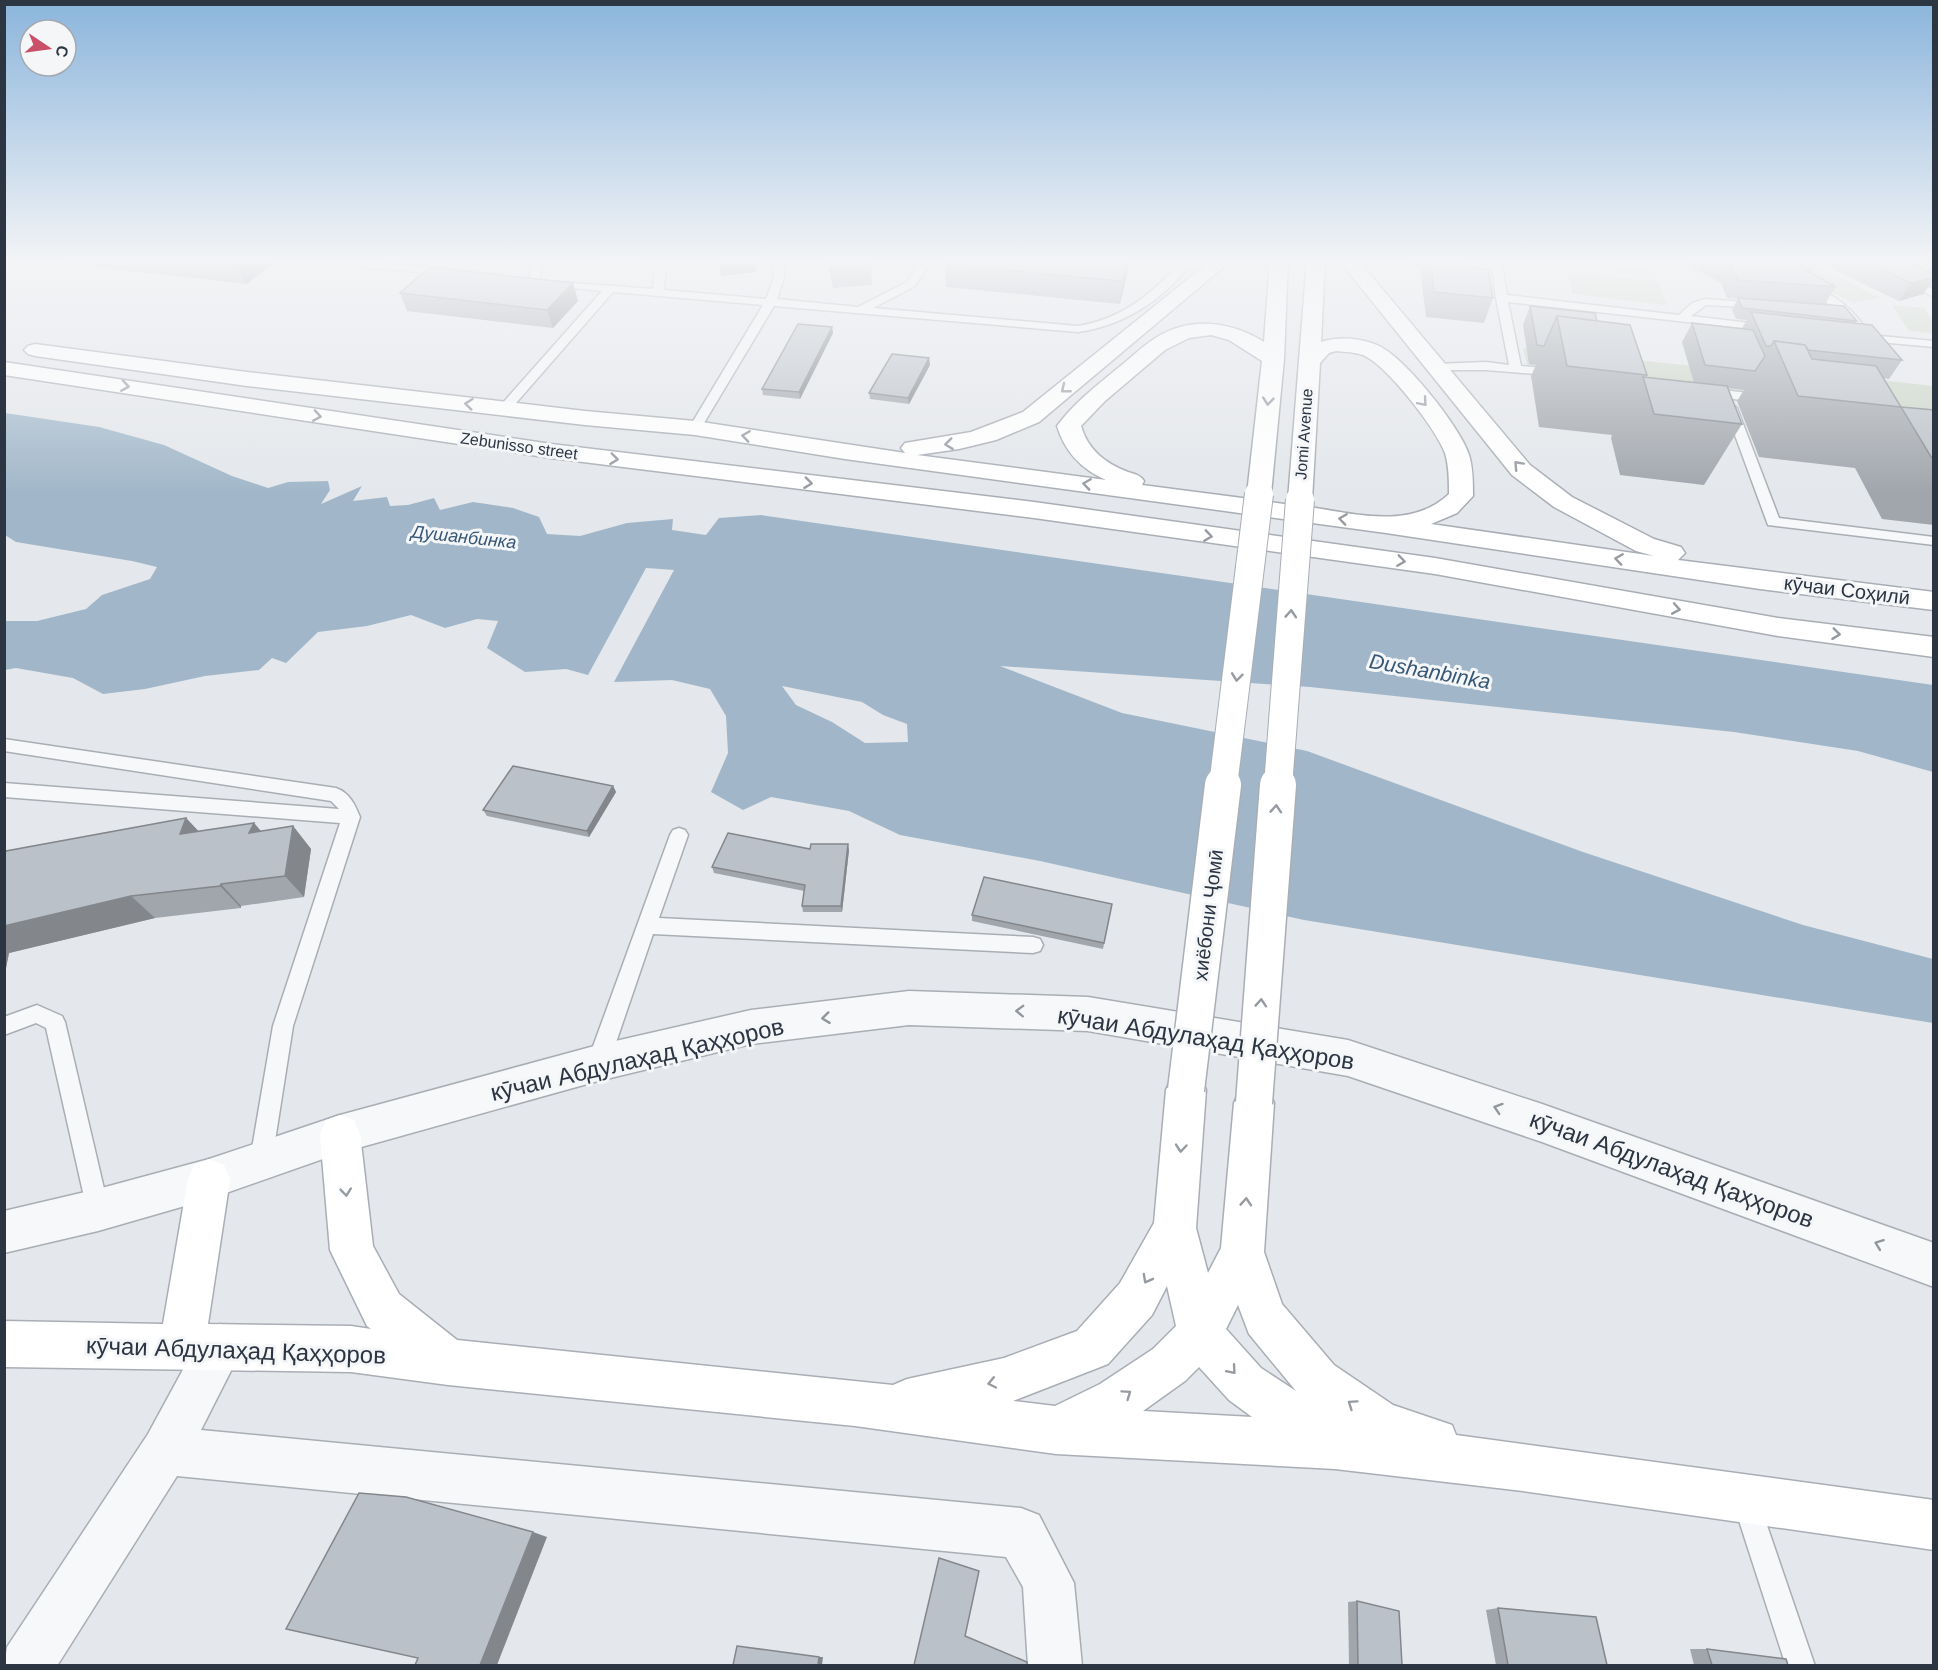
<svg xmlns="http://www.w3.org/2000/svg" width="1938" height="1670" font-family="Helvetica,sans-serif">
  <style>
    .green { fill: #cad5c5 }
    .water { fill: #a1b7c9; fill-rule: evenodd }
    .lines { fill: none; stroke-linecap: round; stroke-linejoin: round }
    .service-casing { stroke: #a9aeb5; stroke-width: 3 }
    .minor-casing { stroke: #a9aeb5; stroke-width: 3 }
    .tertiary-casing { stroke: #a9aeb5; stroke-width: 3 }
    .secondary-casing { stroke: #a9aeb5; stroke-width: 3 }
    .service { fill: #f7f8f9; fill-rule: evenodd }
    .minor { fill: #f7f8f9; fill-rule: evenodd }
    .tertiary { fill: #f7f8f9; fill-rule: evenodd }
    .secondary { fill: #fff; fill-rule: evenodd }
    .secondary-bridge-far1-casing { stroke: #a9aeb5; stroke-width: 30; stroke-linecap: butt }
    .secondary-bridge-casing { stroke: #a9aeb5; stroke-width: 39; stroke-linecap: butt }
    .secondary-bridge-far1 { stroke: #fff; stroke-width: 28 }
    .secondary-bridge { stroke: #fff; stroke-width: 36 }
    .wall { fill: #a1a6ac }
    .shaded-wall { fill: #83878c }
    .building { fill: #bbc1c8; stroke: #83878c; stroke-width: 1.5 }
    .oneway { stroke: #969aa1 }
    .oneway2 { stroke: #92979e }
    .labels { text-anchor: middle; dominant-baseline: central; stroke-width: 6; stroke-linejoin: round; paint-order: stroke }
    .far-street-label { font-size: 16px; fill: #2c3643; stroke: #f4f6f8 }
    .far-water-label { font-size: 18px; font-style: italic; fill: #375776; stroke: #f4f6f8 }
    .street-label { font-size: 20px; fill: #2c3643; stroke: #f4f6f8 }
    .water-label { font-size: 21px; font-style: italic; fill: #375776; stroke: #f4f6f8 }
    .near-street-label { font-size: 24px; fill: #2c3643; stroke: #f4f6f8 }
  </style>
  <rect width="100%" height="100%" fill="#e4e7eb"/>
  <g class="green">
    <path d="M1507 259H1626L1657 276 1508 261Z"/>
    <path d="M1769 259H1802L1880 298 1853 303Z"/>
    <path d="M1568 272 1659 282 1666 305 1572 294Z"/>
    <path d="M1892 305 1924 308 1933 322V333L1909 331Z"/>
    <path d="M1523 348 1758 373 1756 366 1933 386V413L1527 365Z"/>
  </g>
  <path class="water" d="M5 413 99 427 164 445 232 476 268 488 288 482 328 481 330 490 321 504 362 486 353 501 387 497 390 506 408 505 434 498 440 510 473 502 513 508 539 517 547 534 580 536 627 523 673 519 672 530 706 535 719 518 761 515 1933 685V772L1858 751 1734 732 1310 687 1000 666 1122 713 1307 751 1583 852 1803 925 1933 959V1023L1304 920 1040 861 900 835 849 811 771 797 743 810 711 792 728 753 726 716 710 689 672 680 614 682 674 570 646 568 588 675 566 669 525 672 487 648 498 621 477 619 445 628 411 615 367 626 318 632 286 663 272 658 259 670 205 676 145 689 103 694 73 678 16 668 5 670V621H37L86 609 102 595 150 579 157 567 132 561 16 542 5 535ZM782 686 862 702 883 715 907 724 908 742 865 743 832 722 796 705Z"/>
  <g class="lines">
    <g class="service-casing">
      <g id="service">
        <path d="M325 259 451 269 456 272 451 275 338 265Z"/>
        <path d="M533 259H543L539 281 534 284 529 281Z"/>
        <path d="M656 259H666L664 290 766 299 774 278 773 259H783L784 278 777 299 858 307 907 282 923 259H933L915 286 873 308 1078 326C1123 319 1154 292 1184 259H1195C1165 298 1127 325 1078 332L774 306 701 428 695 432 689 428 763 305 613 292 509 411H501L499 408 501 405 602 291 550 286 546 285V281L653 289Z"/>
        <path d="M1491 259H1501L1507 295 1679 315 1692 303 1705 299 1759 303 1763 304V308L1706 305 1691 316 1767 325 1773 328 1767 331 1508 302 1521 366 1557 369 1561 370V376L1486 370H1431V366L1435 364 1486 362 1509 365 1496 298Z"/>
        <path d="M1855 259H1868L1934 290V297Z"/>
        <path d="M1808 285C1833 292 1857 312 1869 335L1934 341V347L1857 340C1854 316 1826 302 1804 290V286Z"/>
        <path d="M1706 388 1765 395 1771 399 1765 403 1702 395 1700 392Z"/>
        <path d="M1731 404 1737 408 1779 518 1934 537V545L1768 525 1725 408Z"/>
        <path d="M4 739 336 788C350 793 355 805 360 817L293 1026 272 1160 269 1168 261 1171 253 1168 250 1160 273 1026 340 823 4 797V783L339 809 331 801 4 751Z"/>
        <path d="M679 828 685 830 688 835 659 918 1033 937 1040 939 1043 945 1040 951 1033 953 653 934 609 1063 605 1070 598 1073 591 1070 587 1063 670 835 673 830Z"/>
        <path d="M37 1005 62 1016 65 1022 109 1210 106 1218 98 1221 90 1218 87 1210 46 1028 36 1023 4 1035V1017Z"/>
        <path d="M1746 1489 1756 1492 1759 1502 1815 1666H1786L1733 1502 1736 1492Z"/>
      </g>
    </g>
    <g class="minor-casing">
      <path id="minor" d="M220 1324 236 1331 243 1347 201 1430 1021 1508 1039 1515 1074 1583 1082 1666H1028L1023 1587 1006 1557 177 1476 57 1666H4L7 1647 148 1434 204 1331Z"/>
    </g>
    <g class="tertiary-casing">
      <path id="tertiary" d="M909 991 1088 997 1348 1040 1542 1104 1934 1243V1287L1542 1142 1348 1076 1088 1031 909 1025 751 1044 598 1081 340 1153 209 1199 98 1231 4 1253V1211L98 1189 209 1159 340 1115 598 1045 751 1010Z"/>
    </g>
    <g class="secondary-casing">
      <g id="secondary">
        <path d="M1213 259H1233L1039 422 996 440 959 449 917 455 1106 480C1081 469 1065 452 1057 426 1074 403 1096 386 1118 368 1130 359 1141 347 1154 339 1189 316 1230 321 1264 342L1270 259H1288L1284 359 1271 494 1268 499 1262 501 1291 505 1288 500 1307 259H1325L1321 342C1339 336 1362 338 1379 346 1405 358 1461 428 1469 455 1473 468 1473 482 1473 496L1457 513 1431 524 1654 556 1636 551 1554 507 1512 475 1338 259H1357L1530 465 1572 497 1654 539 1681 547 1685 553 1678 560 1934 592V610L1760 589 1386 533 845 459 695 435 585 425 247 386 35 356 28 354 24 350 28 346 35 344 247 372 585 411 695 421 905 453 901 448 905 443 971 432 1023 412ZM1211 335 1229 340 1262 361 1247 494 1250 499 1142 485 1144 481C1140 475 1135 474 1128 472 1105 463 1088 450 1081 426L1105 401 1165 350 1189 338ZM1336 351C1345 352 1354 352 1363 355 1387 365 1436 429 1445 453 1449 466 1449 481 1449 494 1410 531 1351 513 1304 506L1309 505 1312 500 1320 363 1329 353Z"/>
        <path d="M4 362 551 444 1034 502 1435 558 1778 618 1934 637V657L1778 636 1435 574 1034 518 551 458 4 375Z"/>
        <path d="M1186 1072 1200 1077 1206 1090 1196 1228 1208 1273 1221 1248 1234 1103 1240 1090 1254 1084 1268 1090 1274 1103 1264 1252 1282 1304 1334 1365 1393 1405 1452 1425 1456 1435 1934 1500V1550L1523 1491 1335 1469 1056 1454 855 1426 448 1385 351 1372 4 1367V1321L163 1324 188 1179 194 1165 209 1159 224 1165 230 1179 208 1324 351 1326 371 1329 367 1326 330 1250 320 1134 326 1120 340 1115 354 1120 360 1134 373 1246 399 1294 457 1340 893 1385 907 1379 1004 1358 1077 1331 1120 1283 1154 1223 1166 1090 1172 1077ZM1167 1286 1176 1326 1153 1349 1100 1384 1055 1406 1013 1401 1108 1364 1152 1315ZM1238 1305 1249 1334 1296 1391 1261 1368 1226 1329ZM1199 1367 1229 1400 1252 1417 1143 1411 1185 1381Z"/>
      </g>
    </g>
    <use href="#service" class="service"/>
    <use href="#minor" class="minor"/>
    <use href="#tertiary" class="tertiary"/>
    <use href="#secondary" class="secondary"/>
    <g class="secondary-bridge-far1-casing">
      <g id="secondary-bridge-far1">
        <path d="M1223 786 1259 494"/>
        <path d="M1278 786 1300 500"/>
      </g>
    </g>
    <g class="secondary-bridge-casing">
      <g id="secondary-bridge">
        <path d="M1186 1090 1223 785"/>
        <path d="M1254 1103 1278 785"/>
      </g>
    </g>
    <use href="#secondary-bridge-far1" class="secondary-bridge-far1"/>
    <use href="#secondary-bridge" class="secondary-bridge"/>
  </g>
  <g class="wall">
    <path d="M65 259H281L246 284 68 264Z"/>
    <path d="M601 259H642V263L603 267Z"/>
    <path d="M827 259H869L871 267 872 285 833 288Z"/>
    <path d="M948 259H1129L1127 274 1120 304 946 287 945 265Z"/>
    <path d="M1411 259H1466L1467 267 1493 298 1484 323 1426 317 1420 268 1412 267Z"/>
    <path d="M1676 259H1934V289L1928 287 1923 294 1899 301 1816 261 1817 262 1811 272 1836 287 1825 304 1857 321 1855 323 1902 360 1889 379 1884 378 1901 407 1934 410V525L1882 519 1855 468 1759 457 1737 401 1744 390 1728 388 1742 424 1704 485 1620 475 1611 438 1612 435 1539 427 1531 376 1536 365 1529 364 1523 325 1530 306 1597 321 1647 375 1646 377 1694 383 1682 342 1692 323 1742 328 1747 320 1736 319 1732 309 1738 299 1727 298 1721 283Z"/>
    <path d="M573 283 578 301 553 328 407 311 400 293Z"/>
    <path d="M832 327 833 333 800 399 763 395 762 389Z"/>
    <path d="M929 358 930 365 909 404 870 399 869 393Z"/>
    <path d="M613 786 616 792 589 837 487 816 483 810Z"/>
    <path d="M186 818 199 832 254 823 261 831 293 826 311 849 304 897 241 906V908L155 918 9 953 4 978V855Z"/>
    <path d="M810 849 849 850 842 912H803L802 906 804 891 714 873 712 867Z"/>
    <path d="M1112 904 1103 949 972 921V915Z"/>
    <path d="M1357 1601 1402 1665H1349L1348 1602Z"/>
    <path d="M1498 1608 1607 1665H1496L1486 1610Z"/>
    <path d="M1690 1649H1707L1788 1665H1694Z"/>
  </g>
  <g class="shaded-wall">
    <path d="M248 259H281L246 284 237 267Z"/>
    <path d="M718 259H755L757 272 721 276Z"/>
    <path d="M1128 259H1129L1127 274 1120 304 1123 281Z"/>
    <path d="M1934 277V279L1923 294 1899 301 1911 283Z"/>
    <path d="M573 283 578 301 553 328 547 310Z"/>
    <path d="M832 327 833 333 800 399 799 392Z"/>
    <path d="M929 358 930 365 909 404 908 398Z"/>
    <path d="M613 786 616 792 589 837 587 831Z"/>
    <path d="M186 818 207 840 180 834Z"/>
    <path d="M254 823 273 846 249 833Z"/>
    <path d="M293 826 311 849 304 897 285 876Z"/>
    <path d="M848 844 849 850 842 912 841 906Z"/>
    <path d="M221 884 241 906V908L220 886Z"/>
    <path d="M131 896 155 918 9 953 4 978V926Z"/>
    <path d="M533 1532 547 1537 497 1665H480Z"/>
    <path d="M819 1657H823L822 1665H818Z"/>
  </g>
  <g class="building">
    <path d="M168 259H248L237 267Z"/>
    <path d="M829 259H869L871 267 831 270Z"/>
    <path d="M948 259H1128L1123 281 945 265Z"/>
    <path d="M1430 259H1466L1467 267 1488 269 1493 298 1434 292Z"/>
    <path d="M1719 259H1787L1836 287 1738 280 1731 265Z"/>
    <path d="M1860 259H1899L1934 275V277L1911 283Z"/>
    <path d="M1921 259H1934V265Z"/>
    <path d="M430 267 573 283 547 310 400 293Z"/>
    <path d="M1738 298 1844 306 1857 321 1742 308Z"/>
    <path d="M1530 306 1595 313 1597 321 1557 316 1544 346 1537 345Z"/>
    <path d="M1751 312 1872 325 1902 360 1808 350 1805 345 1774 341 1771 346H1766Z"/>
    <path d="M1557 316 1630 325 1647 375 1567 366Z"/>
    <path d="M1692 323 1753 330 1765 356 1755 371 1705 365Z"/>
    <path d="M798 324 832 327 799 392 762 389Z"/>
    <path d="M1774 341 1805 345 1812 359 1876 366 1901 407 1798 396Z"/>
    <path d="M892 354 929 358 908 398 869 393Z"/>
    <path d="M1643 377 1727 386 1742 424 1654 414Z"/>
    <path d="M1901 407 1934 410V458L1931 457Z"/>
    <path d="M513 766 613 786 587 831 483 810Z"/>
    <path d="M186 818 180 834 254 823 249 833 293 826 285 876 221 884 220 886 131 896 4 926V855L6 851Z"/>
    <path d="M728 833 810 849 811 844H848L841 906H802L805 885 712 867Z"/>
    <path d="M984 877 1112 904 1104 943 972 915Z"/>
    <path d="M359 1493 406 1497 533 1532 480 1665H415L418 1658 286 1629Z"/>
    <path d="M939 1558 979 1571 965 1636 1027 1662V1665H914Z"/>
    <path d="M1357 1601 1399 1611 1402 1665H1358Z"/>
    <path d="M1498 1608 1596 1617 1607 1665H1508Z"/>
    <path d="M737 1646 819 1657 818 1665H733Z"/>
    <path d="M1707 1649 1786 1659 1788 1665H1712Z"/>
  </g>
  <defs><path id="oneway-chevron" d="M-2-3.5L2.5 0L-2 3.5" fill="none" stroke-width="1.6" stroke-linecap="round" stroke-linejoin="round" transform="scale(1.5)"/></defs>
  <g class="oneway">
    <use href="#oneway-chevron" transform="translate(125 386) rotate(9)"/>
    <use href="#oneway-chevron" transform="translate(1065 389) rotate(141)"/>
    <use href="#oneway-chevron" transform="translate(1268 401) rotate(96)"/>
    <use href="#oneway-chevron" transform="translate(1423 402) rotate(49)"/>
    <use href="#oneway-chevron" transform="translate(469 404) rotate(-174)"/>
    <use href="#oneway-chevron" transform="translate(317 416) rotate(9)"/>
    <use href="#oneway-chevron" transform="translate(746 436) rotate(-172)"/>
    <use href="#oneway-chevron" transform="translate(949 444) rotate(173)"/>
    <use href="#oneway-chevron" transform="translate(614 459) rotate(7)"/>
    <use href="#oneway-chevron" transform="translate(1518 465) rotate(-133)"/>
    <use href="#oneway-chevron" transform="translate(808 483) rotate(7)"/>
    <use href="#oneway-chevron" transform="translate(1087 484) rotate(-172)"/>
    <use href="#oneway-chevron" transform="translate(1343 519) rotate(-172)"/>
    <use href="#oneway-chevron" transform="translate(1208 536) rotate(8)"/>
    <use href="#oneway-chevron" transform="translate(1619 559) rotate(-172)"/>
    <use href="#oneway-chevron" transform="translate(1401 561) rotate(8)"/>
    <use href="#oneway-chevron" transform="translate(1676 609) rotate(10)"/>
    <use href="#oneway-chevron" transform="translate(1291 614) rotate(-86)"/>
    <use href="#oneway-chevron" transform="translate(1836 634) rotate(7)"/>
    <use href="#oneway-chevron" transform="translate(1237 677) rotate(97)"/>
    <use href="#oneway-chevron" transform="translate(1276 809) rotate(-86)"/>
    <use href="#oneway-chevron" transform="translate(1261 1003) rotate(-86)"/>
    <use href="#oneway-chevron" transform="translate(1181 1148) rotate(95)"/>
    <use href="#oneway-chevron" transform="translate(346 1192) rotate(84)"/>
    <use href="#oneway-chevron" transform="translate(1246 1202) rotate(-86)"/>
    <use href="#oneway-chevron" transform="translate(1147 1279) rotate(118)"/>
    <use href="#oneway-chevron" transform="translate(1232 1370) rotate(49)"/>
    <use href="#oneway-chevron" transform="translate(992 1383) rotate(168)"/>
    <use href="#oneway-chevron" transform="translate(1127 1394) rotate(-35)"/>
    <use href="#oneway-chevron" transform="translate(1352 1404) rotate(-145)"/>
  </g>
  <g class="oneway2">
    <use href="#oneway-chevron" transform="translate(1020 1011) rotate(-178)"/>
    <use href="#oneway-chevron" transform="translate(826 1018) rotate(173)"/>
    <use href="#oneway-chevron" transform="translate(1498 1108) rotate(-162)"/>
    <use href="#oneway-chevron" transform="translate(1879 1244) rotate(-159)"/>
  </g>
  <linearGradient id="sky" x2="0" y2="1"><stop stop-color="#8bb5dc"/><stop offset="0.53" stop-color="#f3f4f6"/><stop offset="1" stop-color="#f3f4f6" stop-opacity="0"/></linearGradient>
  <rect width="1938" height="493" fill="url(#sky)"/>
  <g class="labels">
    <g class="far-street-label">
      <text transform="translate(1304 434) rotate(-86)">Jomi Avenue</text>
      <text transform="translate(519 446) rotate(8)">Zebunisso street</text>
    </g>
    <g class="far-water-label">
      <text transform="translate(464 537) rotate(6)">Душанбинка</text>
    </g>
    <g class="street-label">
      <text transform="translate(1847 590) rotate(7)">кӯчаи Соҳилӣ</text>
      <text transform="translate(1208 915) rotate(-83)">хиёбони Ҷомӣ</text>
    </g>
    <g class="water-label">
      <text transform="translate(1430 671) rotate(10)">Dushanbinka</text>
    </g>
    <g class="near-street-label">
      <text transform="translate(1206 1038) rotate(9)">кӯчаи Абдулаҳад Қаҳҳоров</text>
      <text transform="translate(637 1059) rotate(-13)">кӯчаи Абдулаҳад Қаҳҳоров</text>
      <text transform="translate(1672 1169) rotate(20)">кӯчаи Абдулаҳад Қаҳҳоров</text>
      <text transform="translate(236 1350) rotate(2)">кӯчаи Абдулаҳад Қаҳҳоров</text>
    </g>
  </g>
  <rect width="1938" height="1670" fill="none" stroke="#2c3643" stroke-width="12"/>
  <g transform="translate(48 48) rotate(103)"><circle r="28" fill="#f4f6f8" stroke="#a4a9b0" stroke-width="1.5"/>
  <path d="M0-4.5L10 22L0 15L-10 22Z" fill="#ca4f69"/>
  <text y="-9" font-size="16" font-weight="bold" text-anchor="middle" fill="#2c3643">С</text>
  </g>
</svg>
